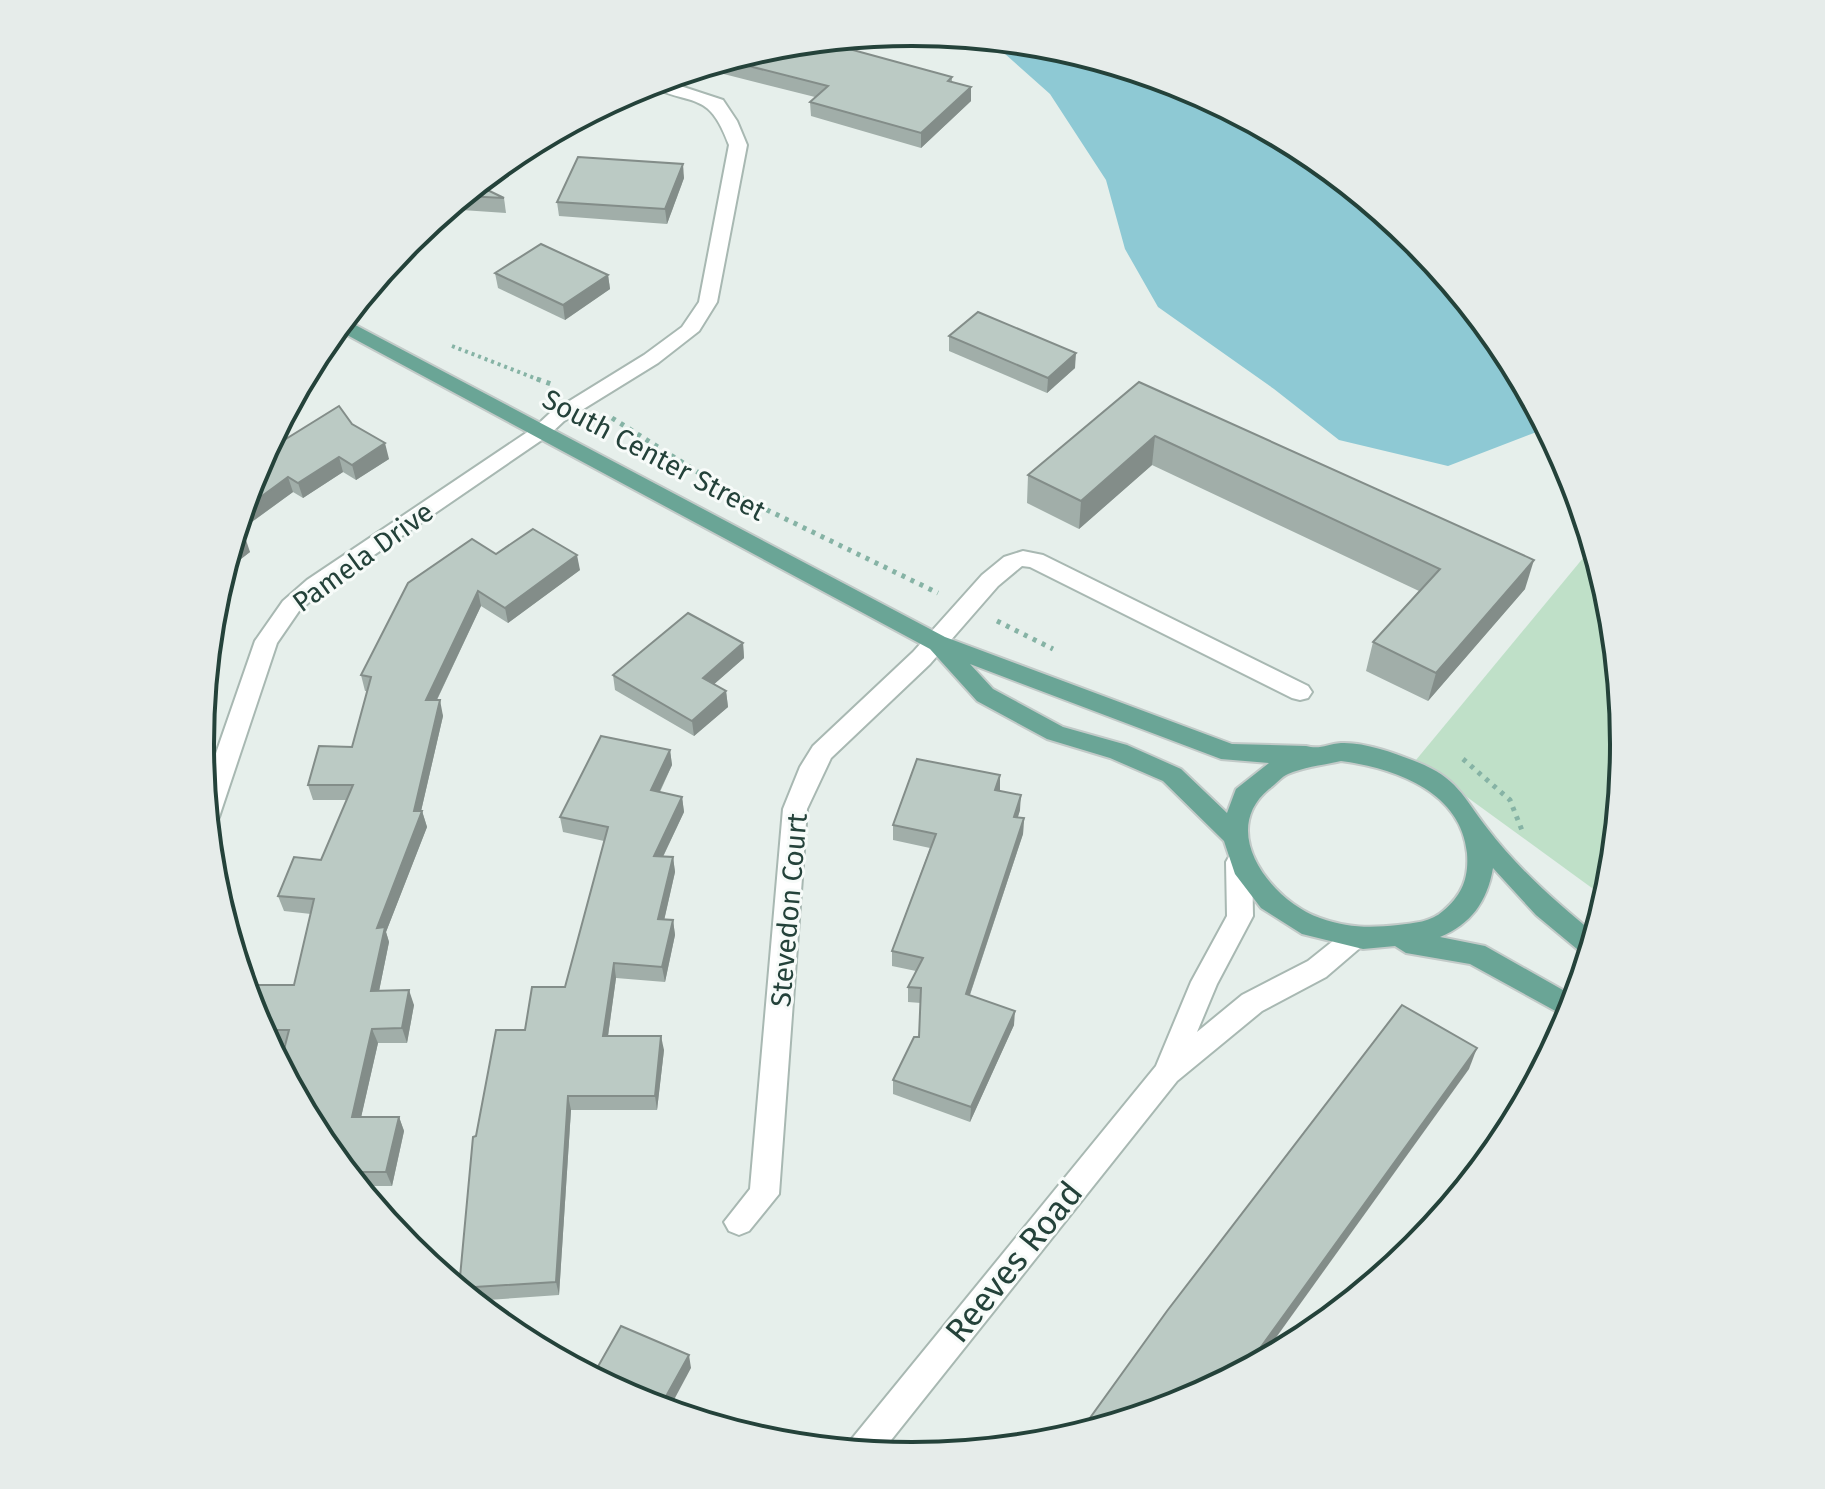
<svg xmlns="http://www.w3.org/2000/svg" width="1825" height="1489" font-family="'Fira Sans',sans-serif">
  <style>
    .green { fill: #bfe0c8 }
    .water { fill: #8ec9d4 }
    .lines { fill: none; stroke-linecap: round; stroke-linejoin: round }
    .minor-casing { stroke: #a8b8b2; stroke-width: 4 }
    .major-casing { stroke: #c2cac8; stroke-width: 4 }
    .path-far1 { stroke: #86b3a5; stroke-width: 4; stroke-dasharray: 3 4; stroke-linecap: butt }
    .path { stroke: #86b3a5; stroke-width: 5; stroke-dasharray: 4 6; stroke-linecap: butt }
    .minor { fill: #fff; fill-rule: evenodd }
    .major { fill: #6aa596; fill-rule: evenodd }
    .wall { fill: #a1aea9 }
    .shaded-wall { fill: #838d89 }
    .building { fill: #bbcac4; stroke: #838d89; stroke-width: 2 }
    .labels { text-anchor: middle; dominant-baseline: central; stroke-width: 6; stroke-linejoin: round; paint-order: stroke }
    .street-label { font-size: 28px; fill: #24423a; stroke: #f7fbf9 }
    .near-street-label { font-size: 34px; fill: #24423a; stroke: #f7fbf9 }
    .rim { fill: none; stroke: #24423a; stroke-width: 4 }
  </style>
  <rect width="100%" height="100%" fill="#e6efeb"/>
  <path class="green" d="M1593 546 1611 606 1625 745 1611 884 1607 899 1416 760Z"/>
  <path class="water" d="M938 34 1052 46 1186 86 1309 152 1417 241 1505 349 1547 428 1448 466 1339 440 1274 389 1158 307 1125 249 1106 180 1050 94 1004 53Z"/>
  <g class="lines">
    <g class="minor-casing">
      <g id="minor">
        <path d="M662 80 723 100 737 121 747 145 717 302 699 331 658 363 564 421 549 435 323 590 299 611 277 643 219 817 216 824 208 826 204 788 255 641 283 601 307 580 535 427 550 413 644 355 682 327 699 302 729 145C708 88 692 108 646 84Z"/>
        <path d="M1023 551 1043 555 1308 686 1312 692 1308 698 1300 700 1292 698 1030 567 1022 566 998 586 930 664 831 758 807 809 779 1194 749 1231 739 1235 729 1231 724 1222 750 1189 783 809 800 767 813 746 913 652 982 575 1004 557Z"/>
        <path d="M1239 852 1248 855 1252 862 1253 916 1217 984 1197 1032 1242 995 1308 961 1343 933 1352 930 1361 933 1365 940 1361 947 1326 977 1262 1011 1177 1081 880 1454 846 1450 850 1441 1156 1066 1191 982 1227 916 1226 862 1230 855Z"/>
      </g>
    </g>
    <g class="major-casing">
      <path id="major" d="M344 319 945 637 1232 744 1306 746C1320 750 1327 744 1341 743 1363 742 1392 752 1412 760 1457 777 1461 794 1487 828 1517 868 1557 903 1596 935L1589 957 1583 954 1536 915 1493 868C1487 902 1471 924 1440 937L1485 946 1577 998 1570 1019 1470 964 1406 953 1395 946 1363 949 1302 934 1261 908 1235 874 1224 841 1163 781 1110 758 1047 739 977 701 930 649 336 329ZM970 664 1221 759 1269 763 1236 789 1227 813 1181 769 1127 745 1063 727 993 689ZM1341 761C1394 768 1461 791 1467 853 1469 878 1462 895 1443 911 1431 922 1414 923 1398 925 1371 928 1347 928 1320 918 1272 901 1217 832 1269 789 1275 785 1281 777 1288 774 1304 767 1324 765 1341 761Z"/>
    </g>
    <path class="path-far1" d="M452 346 542 381"/>
    <g class="path">
      <path d="M537 379 551 384"/>
      <path d="M612 418 726 490 938 593"/>
      <path d="M997 621 1053 649"/>
      <path d="M1463 759 1510 800 1523 833"/>
    </g>
    <use href="#minor" class="minor"/>
    <use href="#major" class="major"/>
  </g>
  <g class="wall">
    <path d="M832 40 828 43 952 77V82L971 101 921 148 811 116 810 102 815 97 700 68 774 46Z"/>
    <path d="M684 178 667 224 559 216 557 202Z"/>
    <path d="M477 185 504 198 506 213 447 209Z"/>
    <path d="M495 273 608 275 610 289 565 320 498 288Z"/>
    <path d="M949 336 1075 368 1047 393 949 351Z"/>
    <path d="M1139 382 1525 589 1428 701 1366 671 1373 642 1419 591 1152 465 1079 529 1027 503 1028 475Z"/>
    <path d="M352 424 389 459 356 480 343 472 303 498 293 492 237 533 250 552 224 572 254 471Z"/>
    <path d="M496 554 580 570 508 623 481 606 437 700 443 716 421 811H422L427 827 386 932 389 942 379 991 414 1005 407 1043H378L361 1117H399L404 1131 392 1186H358L320 1140 285 1044H269L254 1017 294 985 311 914 284 911 278 896 321 860 347 800H313L308 785 352 747 367 691H365L361 675Z"/>
    <path d="M743 643 744 658 714 684 726 691 728 707 694 736 615 690 613 675Z"/>
    <path d="M670 750 672 765 660 792 682 797 684 812 663 857H673L675 872 664 920H673L675 935 665 982 616 978 608 1036 664 1050 657 1110H571L559 1295 473 1301 459 1288 476 1136 565 987 604 841 563 832 560 817Z"/>
    <path d="M1000 791 1020 810 1018 817 1024 818 1023 834 970 995 1014 1025 970 1122 893 1094V1080L919 1037 921 1003 908 1002V987L916 971 892 966V951L930 848 893 840V825Z"/>
  </g>
  <g class="shaded-wall">
    <path d="M971 87V101L921 148V133Z"/>
    <path d="M683 164 684 178 667 224 665 209Z"/>
    <path d="M429 224 420 238 418 233Z"/>
    <path d="M608 275 610 289 565 320 563 305Z"/>
    <path d="M1076 353 1075 368 1047 393 1048 378Z"/>
    <path d="M1155 436 1152 465 1079 529 1081 501Z"/>
    <path d="M385 443 389 459 356 480 352 465Z"/>
    <path d="M339 457 343 472 303 498 298 483Z"/>
    <path d="M288 477 293 492 235 534 243 510Z"/>
    <path d="M245 537 250 552 224 572 232 547Z"/>
    <path d="M577 555 580 570 508 623 505 608Z"/>
    <path d="M1534 560 1525 589 1428 701 1436 673Z"/>
    <path d="M478 591 481 606 429 716 426 700Z"/>
    <path d="M743 643 744 658 704 693 703 678Z"/>
    <path d="M726 691 728 707 694 736 692 721Z"/>
    <path d="M440 700 443 716 419 820 422 811 427 827 386 932 389 942 376 1006 371 991 377 928 414 811Z"/>
    <path d="M670 750 672 765 653 805 651 790Z"/>
    <path d="M1000 775V790H995Z"/>
    <path d="M1021 795 1020 810 1013 832 1014 817Z"/>
    <path d="M682 797 684 812 656 871 654 856Z"/>
    <path d="M1024 818 1023 834 965 1009 966 994Z"/>
    <path d="M673 857 675 872 661 934 658 919Z"/>
    <path d="M673 920 675 935 665 982 662 967Z"/>
    <path d="M614 963 616 978 606 1050 603 1036Z"/>
    <path d="M409 990 414 1005 407 1043 402 1028Z"/>
    <path d="M1015 1011 1014 1025 970 1122 971 1107Z"/>
    <path d="M372 1029 378 1043 358 1131 352 1117Z"/>
    <path d="M661 1036 664 1050 657 1110 655 1096Z"/>
    <path d="M1477 1048 1469 1069 1257 1364 1247 1370 1248 1365Z"/>
    <path d="M568 1096 571 1110 559 1295 556 1282Z"/>
    <path d="M399 1117 404 1131 392 1186 386 1172Z"/>
    <path d="M689 1355 691 1368 668 1411 659 1409Z"/>
  </g>
  <g class="building">
    <path d="M820 41 952 77 948 81 971 87 921 133 810 102 828 86 725 60 774 46Z"/>
    <path d="M578 157 683 164 665 209 557 202Z"/>
    <path d="M477 185 504 198 464 196Z"/>
    <path d="M541 244 608 275 563 305 495 273Z"/>
    <path d="M978 312 1076 353 1048 378 949 336Z"/>
    <path d="M1139 382 1534 560 1436 673 1373 642 1440 569 1155 436 1081 501 1028 475Z"/>
    <path d="M339 406 352 424 385 443 352 465 339 457 298 483 288 477 243 510 254 471 265 452Z"/>
    <path d="M533 529 577 555 505 608 478 591 426 700H440L414 811H422L377 928 385 927 371 991 409 990 402 1028 372 1029 352 1117H399L386 1172H346L320 1140 280 1065 289 1030H261L254 1017 251 1007 257 985H294L314 899 278 896 294 857 321 860 353 785H308L319 746 352 747 371 677 361 675 408 583 472 539 496 554Z"/>
    <path d="M236 533 245 537 232 547Z"/>
    <path d="M688 613 743 643 703 678 726 691 692 721 613 675Z"/>
    <path d="M601 736 670 750 651 790 682 797 654 856 673 857 658 919 673 920 662 967 614 963 603 1036H661L655 1096H568L556 1282 459 1288 473 1137 476 1136 496 1030H525L532 987H565L608 827 560 817Z"/>
    <path d="M917 759 1000 775 995 790 1021 795 1014 817 1024 818 966 994 1015 1011 971 1107 893 1080 914 1037H919L921 988 908 987 923 958 892 951 936 834 893 825Z"/>
    <path d="M1402 1005 1477 1048 1248 1365 1251 1368 1185 1403 1077 1436 1167 1311Z"/>
    <path d="M621 1326 689 1355 659 1409 639 1403 592 1377Z"/>
  </g>
  <g class="labels">
    <g class="street-label">
      <text transform="translate(654 455) rotate(28)">South Center Street</text>
      <text transform="translate(363 557) rotate(-36)">Pamela Drive</text>
      <text transform="translate(789 910) rotate(-85)">Stevedon Court</text>
    </g>
    <g class="near-street-label">
      <text transform="translate(1014 1262) rotate(-51)">Reeves Road</text>
    </g>
  </g>
  <path d="M0 0H1825V1489H0ZM214 744a698 698 0 1 1 1396 0a698 698 0 1 1-1396 0Z" fill="#e6ecea" fill-rule="evenodd"/>
  <path class="rim" d="M214 744a698 698 0 1 1 1396 0a698 698 0 1 1-1396 0Z"/>
</svg>
